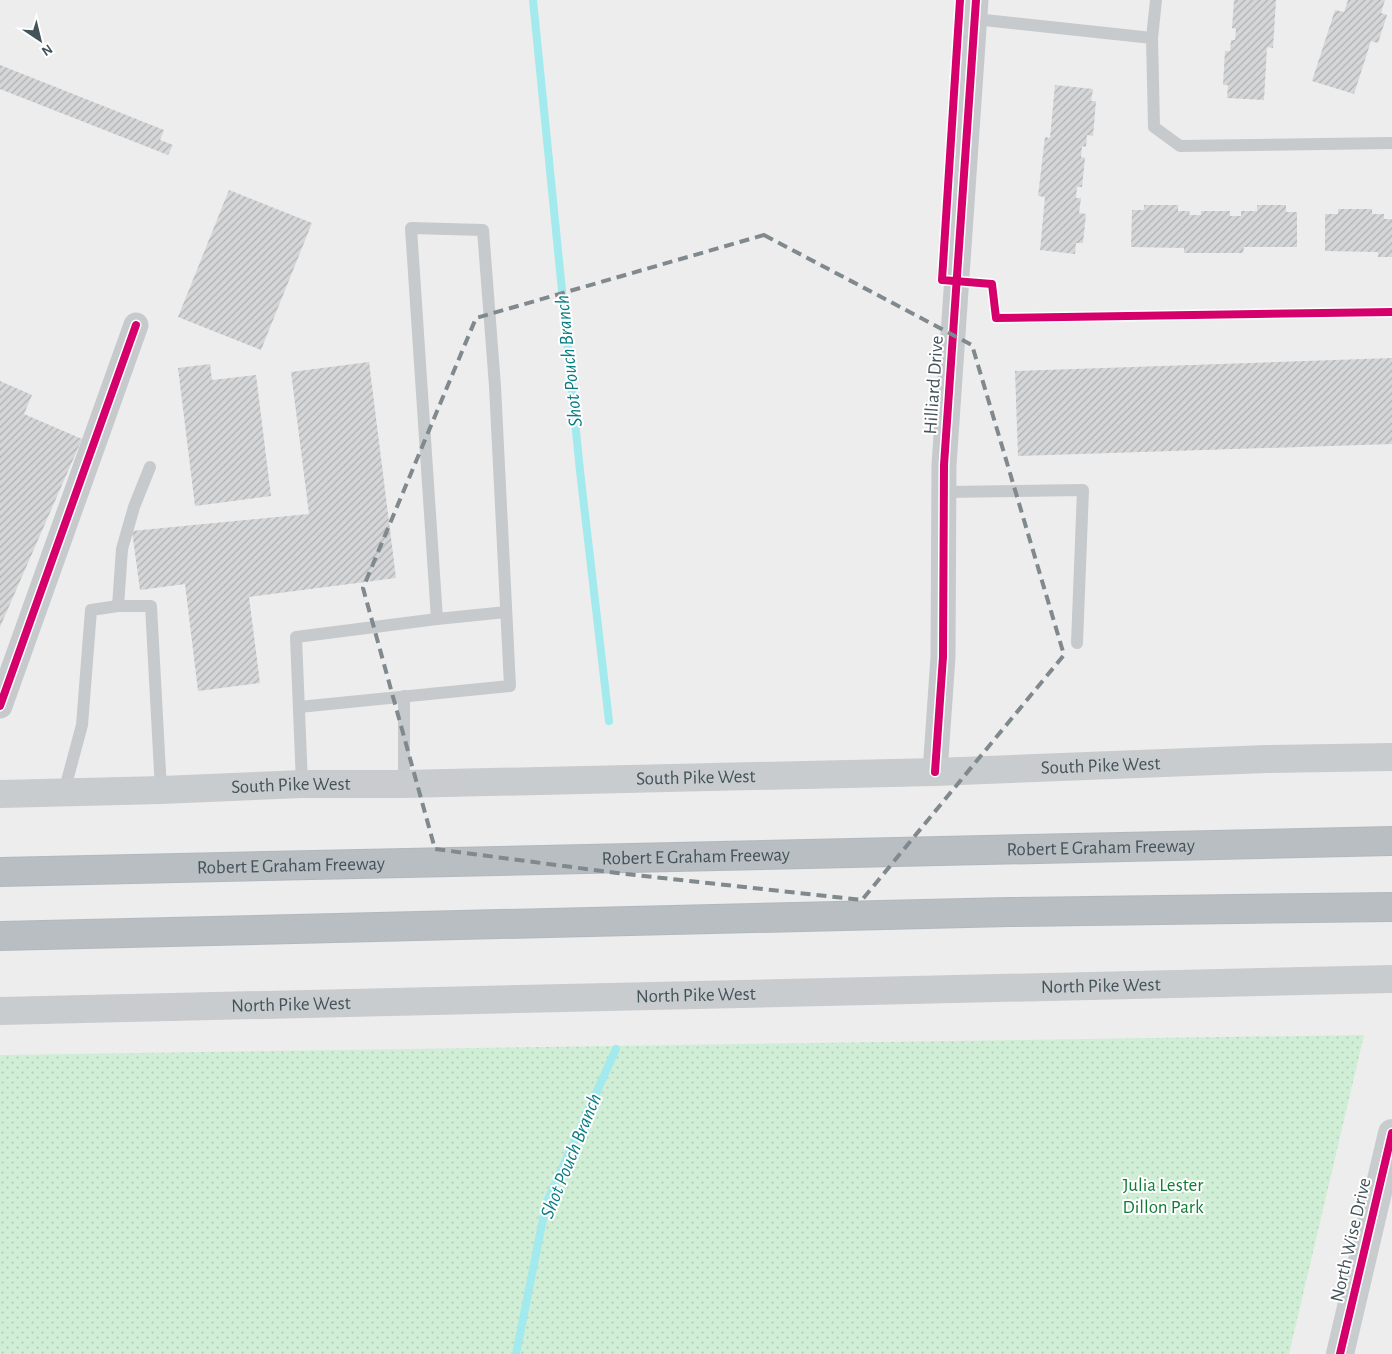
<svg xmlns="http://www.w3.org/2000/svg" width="1392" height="1354" font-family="'Alegreya Sans',sans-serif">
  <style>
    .grass { fill: url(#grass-dots) }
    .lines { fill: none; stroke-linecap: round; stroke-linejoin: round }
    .stream { stroke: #a2eaee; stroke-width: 8 }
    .building { fill: url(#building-hatch) }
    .highway-casing { stroke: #b2b8bd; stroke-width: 30 }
    .lane { stroke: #c6cacc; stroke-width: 12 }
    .street { stroke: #c6cacc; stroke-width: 25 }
    .secondary { stroke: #c8ccce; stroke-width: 28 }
    .highway { stroke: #b8bec2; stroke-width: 28 }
    .cycleway-casing { stroke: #fff; stroke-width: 11 }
    .cycleway { stroke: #d6006c; stroke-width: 8 }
    .marked { fill: none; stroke: #80898d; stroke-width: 4; stroke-dasharray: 10 6; stroke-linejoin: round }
    .labels { text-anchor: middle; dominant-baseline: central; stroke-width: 4; stroke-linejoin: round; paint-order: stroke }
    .street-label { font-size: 19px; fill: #44535a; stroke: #fff }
    .park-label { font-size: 19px; fill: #137c37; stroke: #fff }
    .water-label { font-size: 20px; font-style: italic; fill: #0a7d83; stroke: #fff }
  </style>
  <defs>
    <pattern id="grass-dots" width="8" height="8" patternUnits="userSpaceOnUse" patternTransform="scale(1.25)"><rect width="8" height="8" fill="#d0eed6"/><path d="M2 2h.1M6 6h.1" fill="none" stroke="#b4ceba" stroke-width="1.8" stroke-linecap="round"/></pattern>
    <pattern id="building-hatch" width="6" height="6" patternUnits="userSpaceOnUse" patternTransform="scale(1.25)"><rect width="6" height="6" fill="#d5d6d7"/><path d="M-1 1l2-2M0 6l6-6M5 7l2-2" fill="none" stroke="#aeb0b1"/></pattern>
  </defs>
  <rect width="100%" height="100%" fill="#eeeded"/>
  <path class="grass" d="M1364 1035 1289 1354H0V1055Z"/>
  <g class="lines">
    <g class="stream">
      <path d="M533 0 580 471 609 721"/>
      <path d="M516 1354 546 1204 616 1049"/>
    </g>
  </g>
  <g class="building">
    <path d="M1234 0H1276L1273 48 1267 47 1264 100 1227 98 1228 85H1223L1225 51H1230L1231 40H1235L1236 29 1232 28Z"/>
    <path d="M1348 0H1385L1381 13 1387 15 1378 43 1371 41 1354 94 1312 81 1335 10 1344 12Z"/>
    <path d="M0 65 164 130 160 140 173 145 168 155 0 89Z"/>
    <path d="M1055 85 1093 89 1091 101H1096L1093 136 1087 135 1086 147 1082 146 1081 157 1085 158 1082 187H1077L1076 198H1081L1079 213 1086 214 1083 243H1076L1075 254 1040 250 1045 197 1038 196 1045 137 1050 138Z"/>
    <path d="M229 190 312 223 261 350 178 317Z"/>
    <path d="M1144 205H1178V211H1190L1189 215H1201V211H1230V216H1241V211H1257V205H1286V212H1297V247H1244L1243 253H1184V248L1131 247 1132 210H1144Z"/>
    <path d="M1338 209H1372V214H1384V219H1392V257H1378V252L1325 251V214H1338Z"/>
    <path d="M1392 358V444L1018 456 1015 371Z"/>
    <path d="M369 362 396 578 249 597 260 683 198 691 185 584 140 590 132 531 309 514 291 372Z"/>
    <path d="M210 364 212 380 256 375 271 496 195 506 178 368Z"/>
    <path d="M0 381 32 395 24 414 82 439 0 627Z"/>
  </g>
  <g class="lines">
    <g class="highway-casing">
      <g id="highway">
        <path id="s3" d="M0 872 1392 841"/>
        <path d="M0 936 1009 912 1392 907"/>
      </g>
    </g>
    <g class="lane">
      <path d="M1156 0 1152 38 1154 127 1180 146 1392 143"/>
      <path d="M975 19 1152 38"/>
      <path d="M944 492 1083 490 1077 643"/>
      <path d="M118 606 122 549 134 507 150 467"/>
      <path d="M404 696V784"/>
      <path d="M299 707 510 686 495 386 483 230 411 228 437 619 506 612"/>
      <path d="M302 784 296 637 437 619"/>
      <path d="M64 792 82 725 91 610 118 606H151L161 790"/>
    </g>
    <g class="street">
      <path d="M0 706 136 325"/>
      <path d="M935 772 943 657 944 465 976 0"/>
    </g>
    <g class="secondary">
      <path id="s1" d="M0 794 161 790 302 784H404L935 772 1267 759 1392 757"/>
      <path id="s2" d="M0 1011 1392 979"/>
      <path d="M1340 1354 1392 1133"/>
    </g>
    <use href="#highway" class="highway"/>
    <g class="cycleway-casing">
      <g id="cycleway">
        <path d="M960 0 942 280 992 284 996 318 1392 312"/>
        <path d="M0 706 136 325"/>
        <path d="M935 772 943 657 944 465 976 0"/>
        <path d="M1340 1354 1392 1133"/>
      </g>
    </g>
    <use href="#cycleway" class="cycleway"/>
  </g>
  <path class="marked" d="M764 235 972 345 1064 655 862 900 617 873 435 849 363 588 476 318Z"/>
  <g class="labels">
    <g class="street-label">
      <text transform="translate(934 385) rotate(-86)">Hilliard Drive</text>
      <text stroke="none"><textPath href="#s1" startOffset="1101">South Pike West</textPath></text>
      <text stroke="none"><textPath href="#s1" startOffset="696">South Pike West</textPath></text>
      <text stroke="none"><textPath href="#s1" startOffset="291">South Pike West</textPath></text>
      <text stroke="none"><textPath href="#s3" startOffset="1101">Robert E Graham Freeway</textPath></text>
      <text stroke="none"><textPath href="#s3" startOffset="696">Robert E Graham Freeway</textPath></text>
      <text stroke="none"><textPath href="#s3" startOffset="291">Robert E Graham Freeway</textPath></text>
      <text stroke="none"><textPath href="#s2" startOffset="1101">North Pike West</textPath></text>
      <text stroke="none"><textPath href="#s2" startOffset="696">North Pike West</textPath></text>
      <text stroke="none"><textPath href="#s2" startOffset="291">North Pike West</textPath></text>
      <text transform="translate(1351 1240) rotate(-77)">North Wise Drive</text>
    </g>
    <g class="park-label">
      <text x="1163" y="1185">Julia Lester<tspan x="1163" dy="22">Dillon Park</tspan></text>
    </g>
    <g class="water-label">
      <text transform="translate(569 361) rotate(-96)">Shot Pouch Branch</text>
      <text transform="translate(571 1156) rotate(-68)">Shot Pouch Branch</text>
    </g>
  </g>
  <g transform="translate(40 40) rotate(145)" stroke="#ffffff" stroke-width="4" paint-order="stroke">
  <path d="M0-4L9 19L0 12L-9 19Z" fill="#44535a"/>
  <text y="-8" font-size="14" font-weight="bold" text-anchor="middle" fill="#44535a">N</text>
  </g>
</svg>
